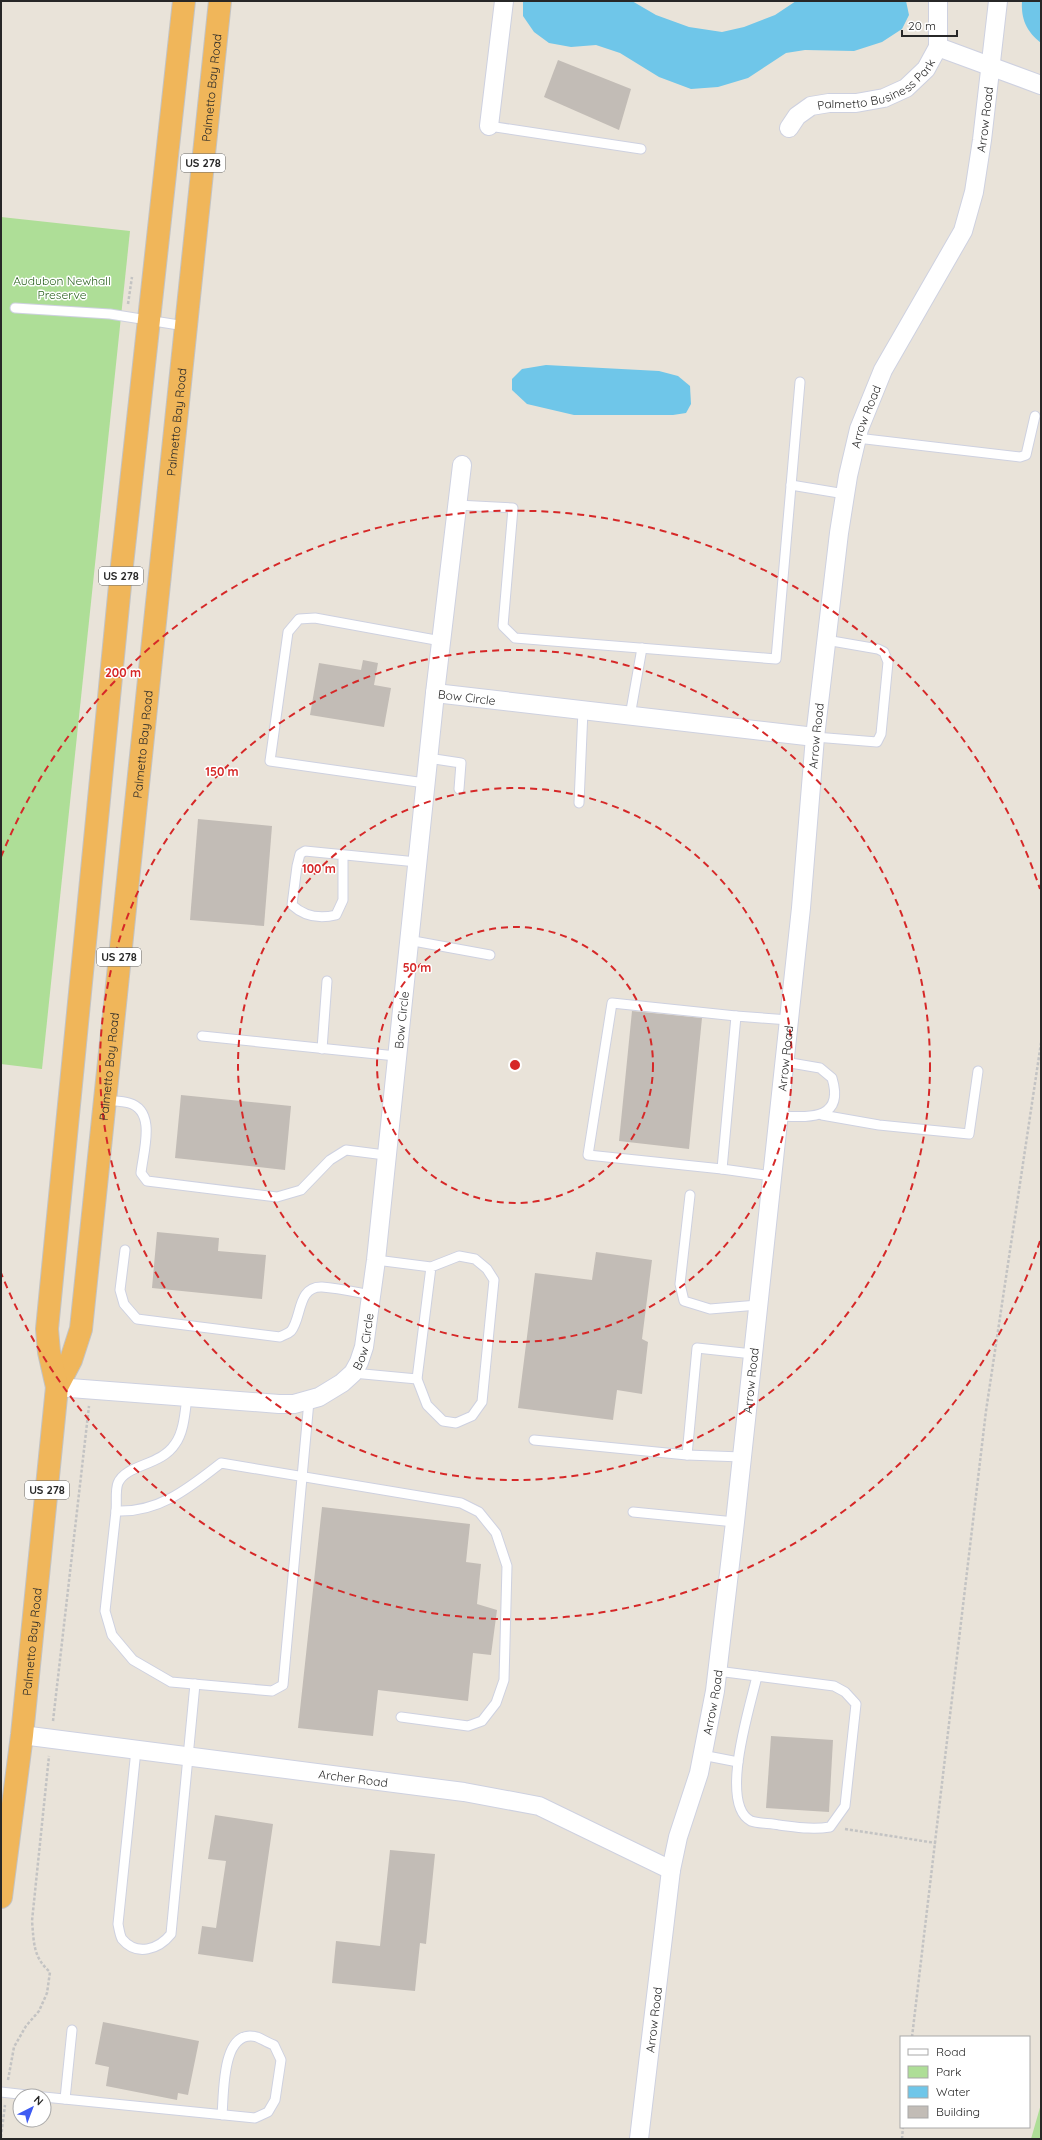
<svg xmlns="http://www.w3.org/2000/svg" width="1042" height="2140" font-family="Quicksand,sans-serif">
  <style>
    .green { fill: #aede97 }
    .water { fill: #6fc6e9 }
    .building { fill: #c2bcb6 }
    .lines { fill: none; stroke-linecap: round; stroke-linejoin: round }
    .service-casing { stroke: #ced1e0; stroke-width: 11 }
    .minor-casing { stroke: #ced1e0; stroke-width: 20 }
    .trunk-casing { stroke: #c3c3c3; stroke-width: 24 }
    .path { stroke: #c3c3c3; stroke-width: 2.5; stroke-dasharray: 3 2; stroke-linecap: butt }
    .service { stroke: #fff; stroke-width: 9 }
    .minor { stroke: #fff; stroke-width: 18 }
    .trunk { stroke: #f0b65a; stroke-width: 22 }
    .ring { fill: none; stroke: #d62828; stroke-width: 2; stroke-dasharray: 7 5 }
    .labels { text-anchor: middle; dominant-baseline: central; stroke-width: 3; stroke-linejoin: round; paint-order: stroke }
    .shield { fill: #fff; stroke: #686868; stroke-width: 1 }
    .shield-label { font-size: 11px; font-weight: bold; fill: #272727 }
    .street-label { font-size: 12px; fill: #272727; stroke: #fff }
    .park-label { font-size: 12px; fill: #28601c; stroke: #fff }
    .centre { fill: #d62828; stroke: #fff; stroke-width: 2 }
    .ring-label { font-size: 12px; text-anchor: middle; font-weight: bold; fill: #d62828; stroke: #fff; stroke-width: 3; stroke-linejoin: round; paint-order: stroke }
  </style>
  <rect width="100%" height="100%" fill="#e9e3d9"/>
  <g class="green">
    <path d="M1 217 130 231 42 1069 1 1064Z"/>
    <path d="M1041 2104V2139H1031Z"/>
  </g>
  <g class="water">
    <path d="M523 1H632L656 15 689 27 722 32 744 27 775 15 796 1H906L909 15 902 29 882 42 854 51 805 50 786 53 748 78 718 87 691 89 659 77 620 53 596 45 571 47 549 43 534 32 523 16Z"/>
    <path d="M1022 1H1041V43C1026 31 1021 19 1022 1Z"/>
    <path d="M546 365 659 371 678 376 690 386 691 404 686 413 673 415H574L527 404 512 390V379L522 369Z"/>
  </g>
  <g class="building">
    <path d="M558 60 631 89 619 130 544 97Z"/>
    <path d="M363 660 378 663 374 685 391 688 384 727 310 715 319 663 361 670Z"/>
    <path d="M198 819 272 826 264 926 190 920Z"/>
    <path d="M632 1011 702 1018 689 1149 619 1141Z"/>
    <path d="M181 1095 291 1106 285 1170 175 1158Z"/>
    <path d="M157 1232 219 1238 218 1251 266 1255 262 1299 152 1288Z"/>
    <path d="M596 1252 652 1260 642 1339 648 1342 642 1394 617 1390 613 1420 518 1408 535 1273 592 1280Z"/>
    <path d="M322 1507 470 1524 466 1562 481 1564 477 1604 497 1610 491 1655 473 1653 468 1701 378 1690 373 1736 298 1728Z"/>
    <path d="M771 1736 833 1740 829 1812 766 1808Z"/>
    <path d="M215 1815 273 1824 253 1962 198 1954 202 1926 216 1928 226 1861 208 1859Z"/>
    <path d="M390 1850 435 1854 426 1944 420 1943 415 1991 332 1983 336 1941 380 1946Z"/>
    <path d="M103 2022 199 2041 188 2095 178 2093 177 2100 106 2086 109 2067 95 2064Z"/>
  </g>
  <g class="lines">
    <g class="service-casing">
      <g id="service">
        <path d="M489 126 641 149"/>
        <path d="M15 308 110 314 185 326"/>
        <path d="M857 438 1020 457 1026 455 1035 416"/>
        <path d="M791 485 845 494"/>
        <path d="M457 505 513 508 503 626 515 638 776 659 800 382"/>
        <path d="M630 716 642 648"/>
        <path d="M815 737 877 742 881 734 888 662 884 652 878 649 826 640"/>
        <path d="M428 758 461 763 459 789"/>
        <path d="M425 783 270 761 288 632 299 619 315 618 441 641"/>
        <path d="M579 803 583 710"/>
        <path d="M343 855V900L336 915C320 919 305 917 292 905L297 866 300 854 305 851 417 862"/>
        <path d="M408 940 490 955"/>
        <path d="M202 1036 396 1056"/>
        <path d="M322 1049 327 981"/>
        <path d="M105 1100C112 1101 122 1101 129 1103 157 1111 143 1152 141 1173L147 1181 277 1197 301 1190 330 1160 346 1150 385 1155"/>
        <path d="M822 1115 879 1125 969 1134 978 1071"/>
        <path d="M779 1116C808 1117 845 1121 832 1078L820 1068 785 1062"/>
        <path d="M722 1169 588 1155 612 1003 736 1016"/>
        <path d="M772 1176 722 1169 736 1016 789 1020"/>
        <path d="M690 1195 680 1284 684 1301 710 1309 758 1305"/>
        <path d="M125 1250 120 1290 124 1304 137 1319 280 1337C283 1335 288 1334 291 1331 302 1318 297 1286 322 1287 338 1288 355 1292 371 1295"/>
        <path d="M376 1260 431 1267 459 1256 475 1259 487 1269 494 1280 482 1402 472 1416 456 1423 443 1421 427 1405 417 1379 431 1267"/>
        <path d="M353 1373 417 1379"/>
        <path d="M309 1401 283 1685 272 1691 171 1682 133 1660 112 1635 105 1611 116 1511C159 1513 189 1488 221 1463L461 1503 479 1512 496 1533 507 1566 504 1680 496 1703 482 1721 468 1726 401 1717"/>
        <path d="M534 1440 687 1455 697 1348 753 1354"/>
        <path d="M687 1455 742 1457"/>
        <path d="M116 1511C117 1503 115 1490 118 1483 126 1464 161 1466 175 1444 184 1432 185 1412 187 1397"/>
        <path d="M633 1512 735 1522"/>
        <path d="M717 1671 834 1686 845 1692 856 1704 845 1806 830 1827C812 1830 796 1827 779 1825 771 1823 759 1824 751 1821 718 1804 751 1704 757 1676"/>
        <path d="M136 1750 118 1924C119 1929 120 1936 122 1939 137 1957 159 1949 171 1934L195 1684"/>
        <path d="M702 1755 738 1762"/>
        <path d="M1 2092 36 2096"/>
        <path d="M44 2097 255 2118 268 2112 275 2100 281 2060 274 2045C268 2043 262 2039 257 2037 221 2027 224 2095 222 2115"/>
        <path d="M65 2099 72 2030"/>
      </g>
    </g>
    <g class="minor-casing">
      <g id="minor">
        <path d="M938 47 1041 85"/>
        <path d="M489 126 504 1"/>
        <path id="s1" d="M789 128 797 116 811 106 829 103H856L884 98 906 88 926 69 938 47V1"/>
        <path id="s2" d="M435 693 815 737"/>
        <path id="s3" d="M57 1387 279 1404H294L319 1397 342 1383 353 1373 359 1362 364 1347 376 1260 435 693 462 465"/>
        <path id="s4" d="M22 1735 464 1792 539 1806 671 1870"/>
        <path id="s5" d="M639 2139 671 1870 678 1837 699 1773 715 1691 735 1522 801 908 815 737 839 533 848 476 859 429 883 370 963 231 974 192 982 140 998 1"/>
      </g>
    </g>
    <g class="trunk-casing">
      <g id="trunk">
        <path id="s6" d="M57 1387 71 1360 81 1329 220 1"/>
        <path id="s7" d="M1 1897 22 1735 57 1387 49 1352 47 1329 122 565 184 1"/>
      </g>
    </g>
    <g class="path">
      <path d="M128 304 132 277"/>
      <path d="M53 1721 89 1406"/>
      <path d="M845 1829 936 1843"/>
      <path d="M912 2037 986 1411 1041 1043"/>
      <path d="M8 2080 14 2047 26 2026 39 2011 47 1993 50 1972C33 1957 34 1943 32 1921L49 1756"/>
      <path d="M1 2137 5 2105"/>
      <path d="M902 2139 903 2127"/>
    </g>
    <use href="#service" class="service"/>
    <use href="#minor" class="minor"/>
    <use href="#trunk" class="trunk"/>
  </g>
  <g class="ring">
    <circle cx="515" cy="1065" r="138"/>
    <circle cx="515" cy="1065" r="277"/>
    <circle cx="515" cy="1065" r="415"/>
    <path d="M1040 1241A554 554 0 0 1 1 1273M1 857A554 554 0 0 1 1040 889"/>
  </g>
  <g class="labels">
    <g class="shield">
      <rect x="181" y="154" width="44" height="18" rx="3"/>
      <rect x="99" y="567" width="44" height="18" rx="3"/>
      <rect x="97" y="948" width="44" height="18" rx="3"/>
      <rect x="25" y="1481" width="44" height="18" rx="3"/>
    </g>
    <g class="shield-label">
      <text x="203" y="163">US 278</text>
      <text x="121" y="576">US 278</text>
      <text x="119" y="957">US 278</text>
      <text x="47" y="1490">US 278</text>
    </g>
    <g class="street-label">
      <text stroke="none"><textPath href="#s1" startOffset="103">Palmetto Business Park</textPath></text>
      <text stroke="none"><textPath href="#s6" startOffset="1311">Palmetto Bay Road</textPath></text>
      <text stroke="none"><textPath href="#s5" startOffset="2064">Arrow Road</textPath></text>
      <text stroke="none"><textPath href="#s5" startOffset="1740">Arrow Road</textPath></text>
      <text stroke="none"><textPath href="#s6" startOffset="975">Palmetto Bay Road</textPath></text>
      <text stroke="none"><textPath href="#s2" startOffset="32">Bow Circle</textPath></text>
      <text stroke="none"><textPath href="#s5" startOffset="1416">Arrow Road</textPath></text>
      <text stroke="none"><textPath href="#s6" startOffset="651">Palmetto Bay Road</textPath></text>
      <text stroke="none"><textPath href="#s3" startOffset="663">Bow Circle</textPath></text>
      <text stroke="none"><textPath href="#s5" startOffset="1092">Arrow Road</textPath></text>
      <text stroke="none"><textPath href="#s6" startOffset="327">Palmetto Bay Road</textPath></text>
      <text stroke="none"><textPath href="#s3" startOffset="339">Bow Circle</textPath></text>
      <text stroke="none"><textPath href="#s5" startOffset="768">Arrow Road</textPath></text>
      <text stroke="none"><textPath href="#s7" startOffset="257">Palmetto Bay Road</textPath></text>
      <text stroke="none"><textPath href="#s5" startOffset="444">Arrow Road</textPath></text>
      <text stroke="none"><textPath href="#s4" startOffset="334">Archer Road</textPath></text>
      <text stroke="none"><textPath href="#s5" startOffset="120">Arrow Road</textPath></text>
    </g>
    <g class="park-label">
      <text x="62" y="280">Audubon Newhall<tspan x="62" dy="14">Preserve</tspan></text>
    </g>
  </g>
  <circle cx="515" cy="1065" r="6" class="centre"/>
  <g class="ring-label">
    <text x="123" y="677">200 m</text>
    <text x="222" y="776">150 m</text>
    <text x="319" y="873">100 m</text>
    <text x="417" y="972">50 m</text>
  </g>
  <rect width="1042" height="2140" fill="none" stroke="#272727" stroke-width="4"/>
  <rect x="900" y="2036" width="130" height="92" fill="#ffffff" stroke="#a9a9a9"/>
  <rect x="908" y="2049" width="20" height="6" fill="#ffffff" stroke="#a9a9a9"/>
  <text x="936" y="2056" font-size="12" fill="#272727">Road</text>
  <rect x="908" y="2066" width="20" height="12" fill="#aede97" stroke="#a9a9a9"/>
  <text x="936" y="2076" font-size="12" fill="#272727">Park</text>
  <rect x="908" y="2086" width="20" height="12" fill="#6fc6e9" stroke="#a9a9a9"/>
  <text x="936" y="2096" font-size="12" fill="#272727">Water</text>
  <rect x="908" y="2106" width="20" height="12" fill="#c2bcb6" stroke="#a9a9a9"/>
  <text x="936" y="2116" font-size="12" fill="#272727">Building</text>
  <g transform="translate(32 2108) rotate(42)"><circle r="19" fill="#ffffff" stroke="#a9a9a9"/>
  <path d="M0-3L7 15L0 10L-7 15Z" fill="#3e5bf2"/>
  <text y="-6" font-size="11" font-weight="bold" text-anchor="middle" fill="#272727">N</text>
  </g>
  <path d="M902 30v6h55v-6" fill="none" stroke="#272727" stroke-width="2"/>
  <text x="908" y="30" font-size="12" fill="#272727" stroke="#ffffff" stroke-width="3" paint-order="stroke">20 m</text>
</svg>
